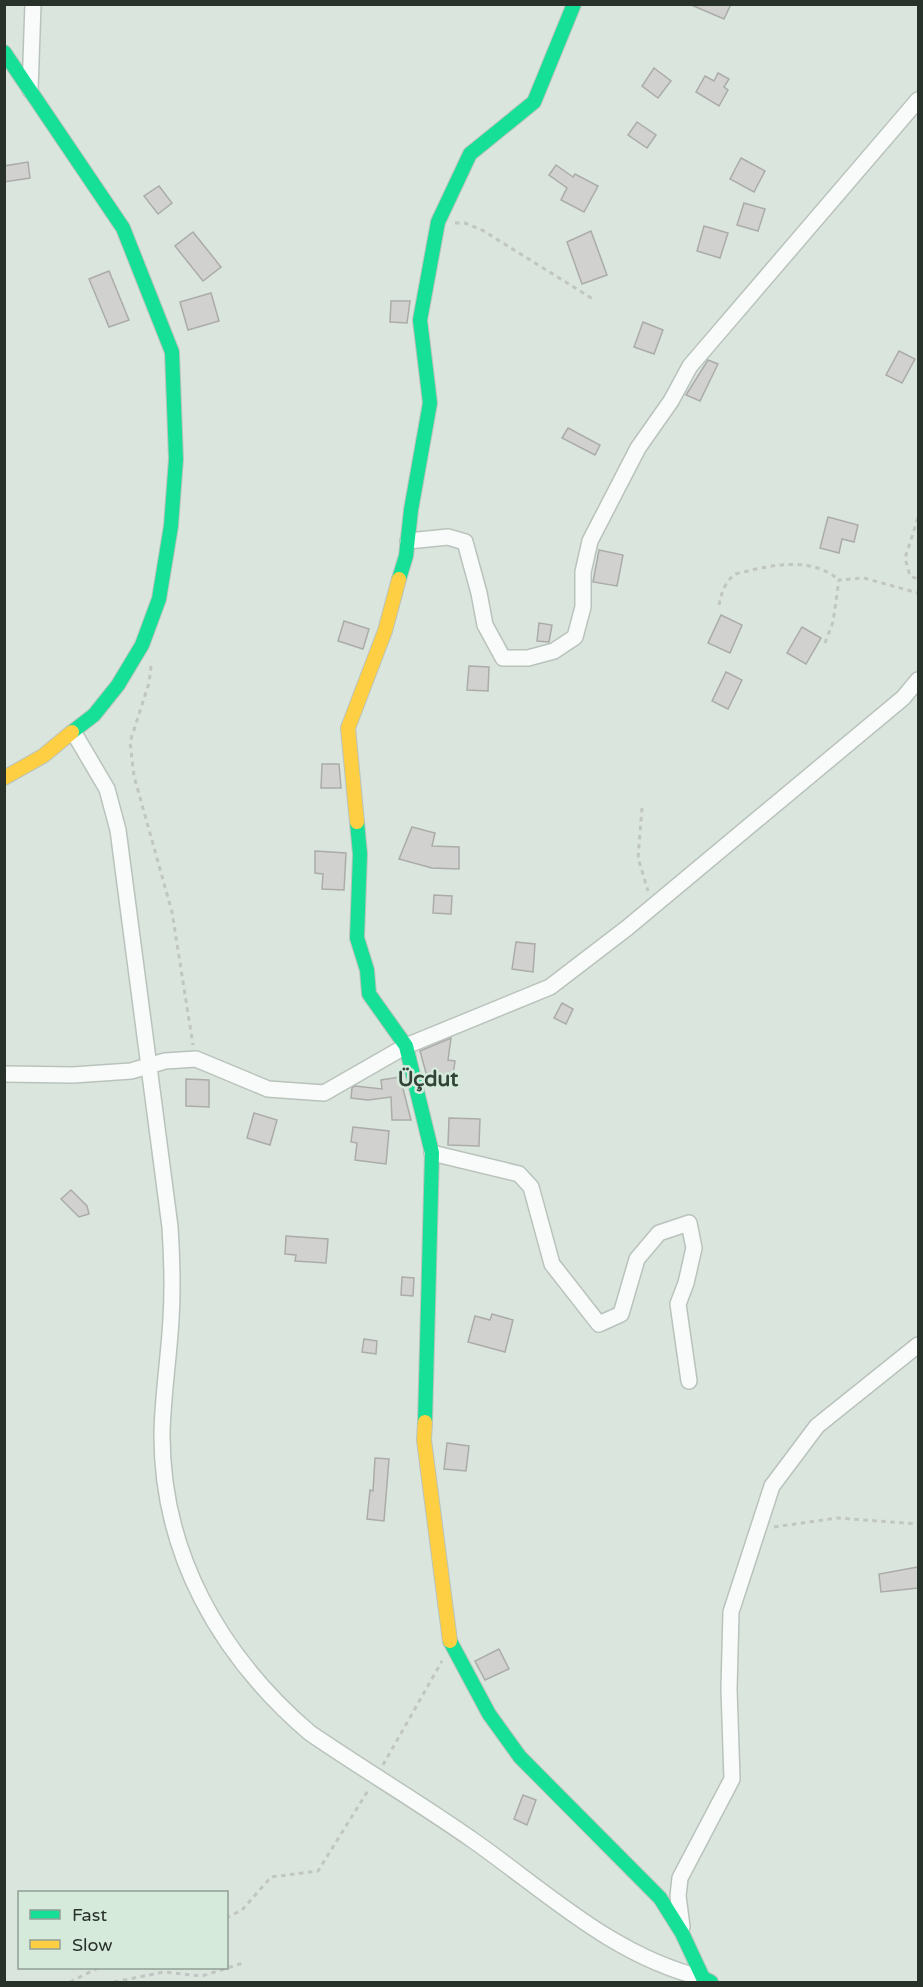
<svg xmlns="http://www.w3.org/2000/svg" width="923" height="1987" font-family="'Varela Round',sans-serif">
  <style>
    .building { fill: #d1d1d0; stroke: #abacaa; stroke-width: 1.5 }
    .lines { fill: none; stroke-linecap: round; stroke-linejoin: round }
    .street-casing { stroke: #b9c3bc; stroke-width: 18 }
    .fast-casing { stroke: #b9c3bc; stroke-width: 16 }
    .slow-casing { stroke: #b9c3bc; stroke-width: 16 }
    .path { stroke: #c1c5c3; stroke-width: 3; stroke-dasharray: 4.5 4.5; stroke-linecap: butt }
    .street { stroke: #f9fbfa; stroke-width: 15 }
    .fast { stroke: #16e098; stroke-width: 14 }
    .slow { stroke: #ffcf43; stroke-width: 14 }
    .labels { text-anchor: middle; dominant-baseline: central; stroke-width: 5; stroke-linejoin: round; paint-order: stroke }
    .neighbourhood-label { font-size: 21px; font-weight: bold; fill: #314236; stroke: #d5eadb }
  </style>
  <rect width="100%" height="100%" fill="#dae5dd"/>
  <g class="building">
    <path d="M689 4H731L724 19Z"/>
    <path d="M654 68 671 81 658 98 642 86Z"/>
    <path d="M718 73 729 79 724 87 728 90 719 106 696 92 705 76 714 81Z"/>
    <path d="M637 122 656 135 647 148 628 135Z"/>
    <path d="M741 158 765 171 754 192 730 179Z"/>
    <path d="M28 162 30 178 4 182V166Z"/>
    <path d="M556 165 573 177 575 174 598 186 584 212 561 200 567 188 549 175Z"/>
    <path d="M159 186 172 203 158 214 144 196Z"/>
    <path d="M744 203 765 209 758 231 737 225Z"/>
    <path d="M704 226 728 233 720 258 697 251Z"/>
    <path d="M591 231 607 275 582 284 567 242Z"/>
    <path d="M193 232 221 267 203 281 175 246Z"/>
    <path d="M109 271 129 320 109 327 89 279Z"/>
    <path d="M211 293 219 321 188 330 180 302Z"/>
    <path d="M391 301H410L407 323 390 322Z"/>
    <path d="M643 322 663 330 654 354 634 347Z"/>
    <path d="M899 351 915 359 902 383 886 375Z"/>
    <path d="M708 360 718 364 700 401 686 395Z"/>
    <path d="M568 428 600 445 595 455 562 438Z"/>
    <path d="M828 517 858 525 854 542 842 539 839 553 820 548Z"/>
    <path d="M599 550 623 555 617 586 593 582Z"/>
    <path d="M721 615 742 625 730 653 708 643Z"/>
    <path d="M344 621 369 629 363 649 338 641Z"/>
    <path d="M539 623 552 625 549 642 537 641Z"/>
    <path d="M802 627 821 638 806 664 787 653Z"/>
    <path d="M469 666 489 667 488 691 467 690Z"/>
    <path d="M726 672 742 680 728 709 712 701Z"/>
    <path d="M322 764H339L341 788H321Z"/>
    <path d="M412 827 435 833 432 846 459 847V869L432 868 399 859Z"/>
    <path d="M315 851 346 853 344 890 322 889 323 874 315 873Z"/>
    <path d="M434 895 452 896 451 914 433 913Z"/>
    <path d="M516 942 535 944 533 972 512 969Z"/>
    <path d="M562 1003 573 1009 566 1024 554 1018Z"/>
    <path d="M451 1038 448 1060 455 1061 452 1082 433 1080 434 1074 426 1073 420 1051Z"/>
    <path d="M400 1077 411 1120H392L391 1097 368 1100 351 1098 352 1088 355 1086 382 1089 381 1080Z"/>
    <path d="M186 1079 209 1080V1107L186 1106Z"/>
    <path d="M254 1113 277 1120 270 1145 247 1138Z"/>
    <path d="M449 1118 480 1119 479 1146 448 1145Z"/>
    <path d="M353 1127 389 1131 386 1164 355 1160 357 1143 351 1142Z"/>
    <path d="M71 1190 87 1206 89 1214 79 1217 61 1199Z"/>
    <path d="M286 1236 328 1239 326 1263 295 1261 296 1255 285 1254Z"/>
    <path d="M402 1277 414 1278 413 1296 401 1295Z"/>
    <path d="M492 1314 513 1320 505 1352 468 1342 475 1316 490 1320Z"/>
    <path d="M364 1339 377 1341 376 1354 362 1352Z"/>
    <path d="M447 1443 469 1446 466 1471 444 1469Z"/>
    <path d="M375 1458 389 1459 384 1521 367 1519 370 1490 373 1491Z"/>
    <path d="M918 1567V1588L881 1592 879 1574Z"/>
    <path d="M499 1649 509 1669 485 1680 475 1661Z"/>
    <path d="M523 1795 536 1800 527 1825 514 1819Z"/>
  </g>
  <g class="lines">
    <g class="street-casing">
      <g id="street">
        <path d="M30 90 33 4"/>
        <path d="M408 541 448 537 465 542 479 593 485 625 503 658H528L554 651 575 637 583 607V572L590 541 638 448 671 401 690 366 918 100"/>
        <path d="M74 733 107 789 118 830 170 1227C172 1258 173 1288 171 1319 169 1356 163 1394 162 1432 161 1553 220 1656 310 1733 364 1770 420 1803 474 1841 548 1893 613 1956 703 1978"/>
        <path d="M4 1074 73 1075 131 1071 165 1061 196 1059 268 1089 324 1093 406 1046 550 987 627 928 903 698 918 680"/>
        <path d="M432 1153 519 1174 531 1187 552 1264 599 1324 621 1314 637 1259 659 1233 689 1223 694 1248 686 1283 678 1304 689 1381"/>
        <path d="M682 1927 678 1896 680 1878 732 1779 729 1689 731 1612 772 1486 817 1426 918 1345"/>
      </g>
    </g>
    <g class="fast-casing">
      <g id="fast">
        <path d="M4 52 123 228 172 352 176 459 171 526 159 599 142 645 118 685 94 715 72 732"/>
        <path d="M399 579 406 556 411 510 430 403 420 320 438 222 470 154 534 102 574 4"/>
        <path d="M357 822 360 854 357 938 367 970 369 994 406 1046 432 1153 425 1422"/>
        <path d="M450 1641 489 1714 520 1757 660 1898 682 1933 703 1978 711 1982"/>
      </g>
    </g>
    <g class="slow-casing">
      <g id="slow">
        <path d="M4 778 43 756 72 732"/>
        <path d="M357 822 348 728 385 631 399 579"/>
        <path d="M425 1422 424 1440 450 1641"/>
      </g>
    </g>
    <g class="path">
      <path d="M455 223H465L482 230 593 299"/>
      <path d="M918 518 905 558 910 576 918 579"/>
      <path d="M719 605C721 594 725 582 734 575 738 572 747 572 752 570 781 563 815 559 839 580"/>
      <path d="M825 643 833 622 839 580 864 578 918 593"/>
      <path d="M151 666 149 683 130 742 134 776 172 912 193 1045"/>
      <path d="M642 808 638 858 648 891"/>
      <path d="M774 1527 837 1518 918 1524"/>
      <path d="M383 1765 442 1661"/>
      <path d="M226 1918 242 1910 271 1877 318 1871 369 1789"/>
      <path d="M70 1982 98 1968"/>
      <path d="M114 1982 164 1972 202 1976 243 1963"/>
    </g>
    <use href="#street" class="street"/>
    <use href="#fast" class="fast"/>
    <use href="#slow" class="slow"/>
  </g>
  <g class="labels">
    <g class="neighbourhood-label">
      <text x="428" y="1079">Üçdut</text>
    </g>
  </g>
  <rect width="923" height="1987" fill="none" stroke="#29312b" stroke-width="12"/>
  <rect x="18" y="1891" width="210" height="78" fill="#d5eadb" stroke="#90a095" stroke-width="1.5"/>
  <rect x="30" y="1910" width="30" height="9" fill="#16e098" stroke="#90a095" stroke-width="1.5"/>
  <text x="72" y="1921" font-size="18" fill="#29312b">Fast</text>
  <rect x="30" y="1940" width="30" height="9" fill="#ffcf43" stroke="#90a095" stroke-width="1.5"/>
  <text x="72" y="1951" font-size="18" fill="#29312b">Slow</text>
</svg>
